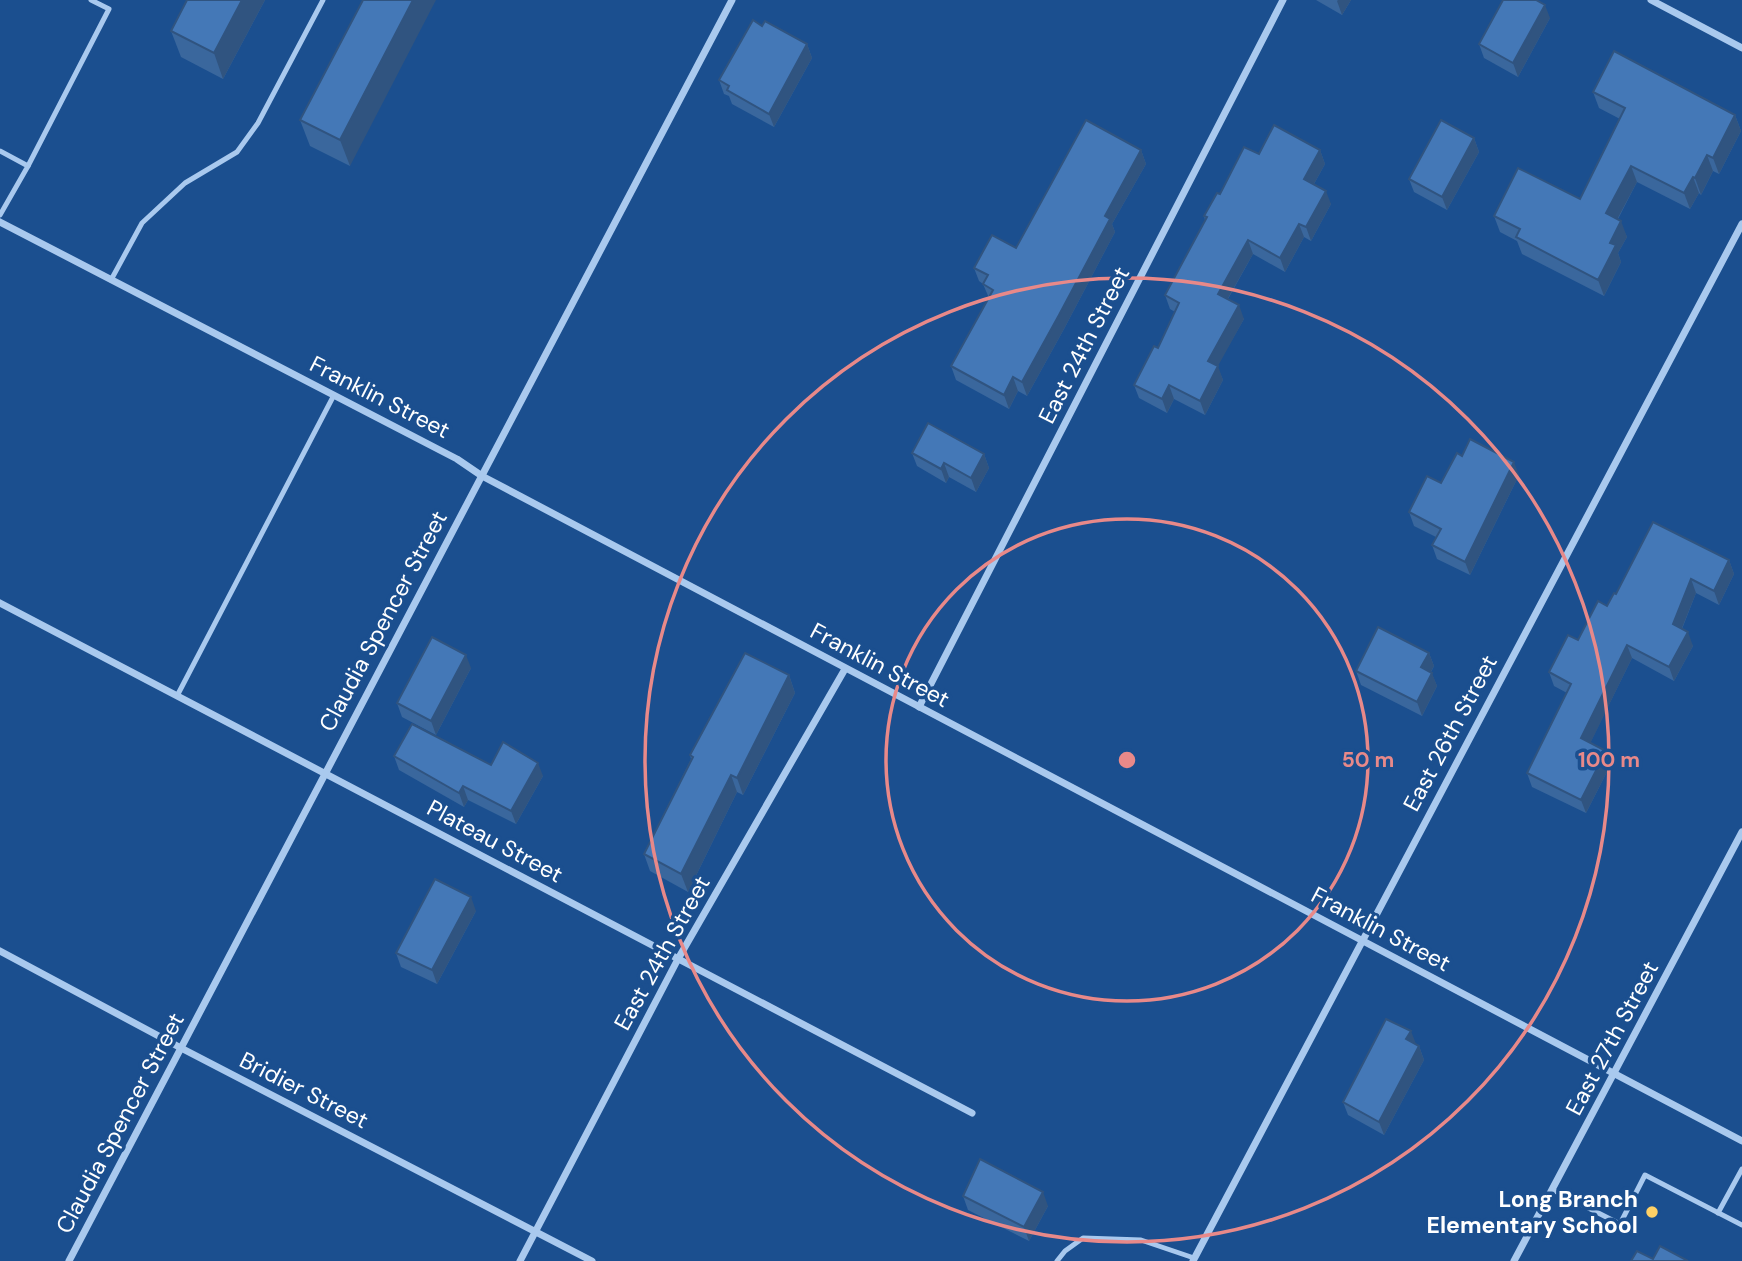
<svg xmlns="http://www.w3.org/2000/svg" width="1742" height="1261" font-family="'DM Sans',sans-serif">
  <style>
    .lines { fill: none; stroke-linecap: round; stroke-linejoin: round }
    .service { stroke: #a9c9ee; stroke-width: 5 }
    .minor { stroke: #a9c9ee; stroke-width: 7 }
    .wall { fill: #3a679d }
    .shaded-wall { fill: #305480 }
    .building { fill: #4478b7; stroke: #305480; stroke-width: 2 }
    .ring { fill: none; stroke: #e88989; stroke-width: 3.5 }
    .poi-dot { fill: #ffd166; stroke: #1b4f8f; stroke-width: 2.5 }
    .labels { text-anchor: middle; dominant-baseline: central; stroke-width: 7; stroke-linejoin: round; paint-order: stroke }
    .street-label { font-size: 23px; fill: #fff; stroke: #1b4f8f }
    .poi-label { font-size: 23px; font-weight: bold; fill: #fff; stroke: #1b4f8f; text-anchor: end }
    .centre { fill: #e88989; stroke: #1b4f8f; stroke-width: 3.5 }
    .ring-label { font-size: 21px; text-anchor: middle; font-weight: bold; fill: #e88989; stroke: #1b4f8f; stroke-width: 7; stroke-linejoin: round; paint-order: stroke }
  </style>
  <rect width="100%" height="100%" fill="#1b4f8f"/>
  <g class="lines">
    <g class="service">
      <path d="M0 151 28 166 0 215"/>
      <path d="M28 166 109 9 91 0"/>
      <path d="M111 280 142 223 185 183 237 152 258 123 323 0"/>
      <path d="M177 696 334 395"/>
      <path d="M1553 1190 1620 1224 1645 1175 1742 1225"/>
      <path d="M1718 1213 1742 1169"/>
      <path d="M1057 1261 1065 1251 1083 1238 1141 1240 1194 1258"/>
    </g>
    <g class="minor">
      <path d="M1651 0 1742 48"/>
      <path d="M0 222 457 459 482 476 1742 1141"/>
      <path d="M0 603 972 1113"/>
      <path d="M919 707 1283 0"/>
      <path d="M0 951 181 1048 592 1261"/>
      <path d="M69 1261 732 0"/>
      <path d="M520 1261 678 959 845 669"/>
      <path d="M1193 1261 1742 224"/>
      <path d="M1514 1261 1742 832"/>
    </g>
  </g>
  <g class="wall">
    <path d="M187 0H265L223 79 181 57 171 31Z"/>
    <path d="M363 0 350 166 310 146 300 120Z"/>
    <path d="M1316 0H1351L1342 15Z"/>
    <path d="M1550 18 1518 77 1484 58 1479 44Z"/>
    <path d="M762 26 807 44 812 58 774 127 732 104 729 96 724 94 719 80Z"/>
    <path d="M1593 92 1735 115 1741 131 1719 174 1713 171 1701 195 1699 193 1690 209 1637 182 1618 219 1627 237 1618 253 1621 262 1604 296 1522 254 1517 241 1500 232 1494 216 1580 199 1620 119 1599 108Z"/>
    <path d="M1474 138 1479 152 1447 210 1414 192 1409 179Z"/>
    <path d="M1141 150 1146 164 1112 224 1115 232 1064 329 1027 396 1018 391 1009 409 956 380 951 366 989 298 983 284 979 281 974 268 1016 248Z"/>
    <path d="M1320 150 1325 164 1314 184 1331 204 1311 241 1304 237 1285 272 1253 254 1228 299 1244 319 1217 366 1223 380 1205 415 1174 399 1167 413 1139 398 1134 385 1158 348 1175 312 1170 309 1165 295 1205 220 1204 216 1220 194 1259 154Z"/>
    <path d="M912 453 984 454 989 468 976 492 949 477 946 483 917 466Z"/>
    <path d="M1462 456 1519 475 1470 575 1437 559 1432 545 1436 537 1414 526 1409 512 1441 483Z"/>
    <path d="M1729 560 1734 574 1719 605 1696 593 1682 629 1693 646 1674 681 1632 658 1590 743 1606 751 1611 764 1586 813 1532 787 1527 773 1567 693 1554 686 1549 672 1607 606Z"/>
    <path d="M1429 653 1434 666 1431 672 1437 686 1422 716 1361 685 1356 671Z"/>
    <path d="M471 668 436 735 402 717 397 703Z"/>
    <path d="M789 675 795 693 743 795 737 792 688 892 650 871 644 854 691 759 690 755Z"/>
    <path d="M394 756 491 765 543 776 516 824 468 800 464 807 399 770Z"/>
    <path d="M476 911 437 984 401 967 396 953Z"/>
    <path d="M1416 1044 1419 1046 1424 1060 1384 1135 1348 1115 1343 1102Z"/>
    <path d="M963 1196 1048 1206 1029 1241 968 1210Z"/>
  </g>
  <g class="shaded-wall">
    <path d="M242 0H265L223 79 214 53Z"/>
    <path d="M413 0H436L350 166 340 140Z"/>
    <path d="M1338 0H1351L1342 15 1337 1Z"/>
    <path d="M1545 5 1550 18 1518 77 1513 63Z"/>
    <path d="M807 44 812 58 774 127 769 114Z"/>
    <path d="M1735 115 1741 131 1719 174 1713 158Z"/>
    <path d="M1474 138 1479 152 1447 210 1442 197Z"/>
    <path d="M1141 150 1146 164 1112 224 1115 232 1064 329 1027 396 1022 382 1105 216Z"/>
    <path d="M1320 150 1325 164 1309 193 1304 179Z"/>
    <path d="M1707 155 1713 171 1701 195 1695 178Z"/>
    <path d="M1631 166 1637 182 1612 229 1606 213Z"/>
    <path d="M1693 177 1699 193 1690 209 1684 193Z"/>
    <path d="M1326 191 1331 204 1311 241 1306 227Z"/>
    <path d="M1621 221 1627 237 1618 253 1621 262 1604 296 1598 280 1610 243Z"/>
    <path d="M1299 224 1304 237 1285 272 1280 258Z"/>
    <path d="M1248 240 1253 254 1223 307 1218 294Z"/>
    <path d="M1239 305 1244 319 1213 375 1208 361Z"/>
    <path d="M1218 366 1223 380 1205 415 1200 401Z"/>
    <path d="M1013 377 1018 391 1009 409 1004 395Z"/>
    <path d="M1169 385 1174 399 1167 413 1162 399Z"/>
    <path d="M984 454 989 468 976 492 971 478Z"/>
    <path d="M1514 462 1519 475 1470 575 1465 562Z"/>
    <path d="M944 463 949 477 946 483 941 469Z"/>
    <path d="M1729 560 1734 574 1719 605 1714 591Z"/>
    <path d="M1691 579 1696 593 1678 638 1673 624Z"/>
    <path d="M1688 632 1693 646 1674 681 1669 667Z"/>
    <path d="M1627 645 1632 658 1586 752 1581 738Z"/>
    <path d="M1429 653 1434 666 1426 681 1421 667Z"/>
    <path d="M466 655 471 668 436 735 431 721Z"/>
    <path d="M1432 673 1437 686 1422 716 1417 702Z"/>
    <path d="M789 675 795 693 743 795 737 778Z"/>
    <path d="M1606 751 1611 764 1586 813 1581 800Z"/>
    <path d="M538 763 543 776 516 824 511 811Z"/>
    <path d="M731 775 737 792 688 892 681 874Z"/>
    <path d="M463 786 468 800 464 807 459 793Z"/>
    <path d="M471 897 476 911 437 984 432 970Z"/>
    <path d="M1411 1031 1416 1044 1406 1039Z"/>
    <path d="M1419 1046 1424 1060 1384 1135 1379 1122Z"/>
    <path d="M1043 1192 1048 1206 1029 1241 1024 1227Z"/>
  </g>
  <g class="building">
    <path d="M187 0H242L214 53 171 31Z"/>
    <path d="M363 0H413L340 140 300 120Z"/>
    <path d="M1503 0H1536L1545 5 1513 63 1479 44Z"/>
    <path d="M753 20 762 26 765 21 807 44 769 114 727 90 729 86 719 80Z"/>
    <path d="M1614 51 1735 115 1713 158 1707 155 1695 178 1693 177 1684 193 1631 166 1606 213 1621 221 1610 243 1616 245 1598 280 1516 237 1520 229 1494 216 1518 168 1580 199 1625 108 1593 92Z"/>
    <path d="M1086 120 1141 150 1105 216 1110 219 1059 315 1022 382 1013 377 1004 395 951 366 993 290 983 284 988 275 974 268 992 235 1016 248Z"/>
    <path d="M1441 120 1474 138 1442 197 1409 179Z"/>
    <path d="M1274 125 1320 150 1304 179 1326 191 1306 227 1299 224 1280 258 1248 240 1218 294 1239 305 1208 361 1218 366 1200 401 1169 385 1162 399 1134 385 1154 346 1158 348 1179 303 1165 295 1207 217 1204 216 1217 193 1220 194 1244 147 1259 154Z"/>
    <path d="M928 423 984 454 971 478 944 463 941 469 912 453Z"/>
    <path d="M1470 439 1514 462 1465 562 1432 545 1441 529 1409 512 1427 476 1441 483 1457 453 1462 456Z"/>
    <path d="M1653 522 1729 560 1714 591 1691 579 1673 624 1688 632 1669 667 1627 645 1581 738 1606 751 1581 800 1527 773 1571 684 1549 672 1568 635 1578 640 1598 601 1607 606 1614 593 1616 594Z"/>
    <path d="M1378 627 1429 653 1421 667 1432 673 1417 702 1356 671Z"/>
    <path d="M432 637 466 655 431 721 397 703Z"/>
    <path d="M745 653 789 675 737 778 731 775 681 874 644 854 693 757 690 755Z"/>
    <path d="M412 724 491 765 503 742 538 763 511 811 463 786 459 793 394 756Z"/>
    <path d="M435 879 471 897 432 970 396 953Z"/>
    <path d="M1386 1019 1411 1031 1406 1039 1419 1046 1379 1122 1343 1102Z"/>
    <path d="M980 1159 1043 1192 1024 1227 963 1196Z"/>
    <path d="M1660 1246 1688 1261H1631L1637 1251 1653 1259Z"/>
  </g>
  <g class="ring">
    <circle cx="1127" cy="760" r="241"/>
    <circle cx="1127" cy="760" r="482"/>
  </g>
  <circle class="poi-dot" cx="1652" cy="1212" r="7"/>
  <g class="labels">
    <g class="street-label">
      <text transform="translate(1084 345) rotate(-63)">East 24th Street</text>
      <text transform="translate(380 397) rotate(27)">Franklin Street</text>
      <text transform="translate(383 621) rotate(-62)">Claudia Spencer Street</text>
      <text transform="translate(880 665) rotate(28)">Franklin Street</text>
      <text transform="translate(1450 733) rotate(-62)">East 26th Street</text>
      <text transform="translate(495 841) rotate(28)">Plateau Street</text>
      <text transform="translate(1381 929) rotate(28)">Franklin Street</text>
      <text transform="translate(662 953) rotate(-61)">East 24th Street</text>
      <text transform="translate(1612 1038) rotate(-62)">East 27th Street</text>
      <text transform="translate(304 1090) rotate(27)">Bridier Street</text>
      <text transform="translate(120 1123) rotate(-62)">Claudia Spencer Street</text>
    </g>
    <g class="poi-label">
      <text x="1638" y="1199">Long Branch<tspan x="1638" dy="26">Elementary School</tspan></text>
    </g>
  </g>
  <circle cx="1127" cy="760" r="10" class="centre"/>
  <g class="ring-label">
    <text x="1368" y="767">50 m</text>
    <text x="1609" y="767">100 m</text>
  </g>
</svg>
